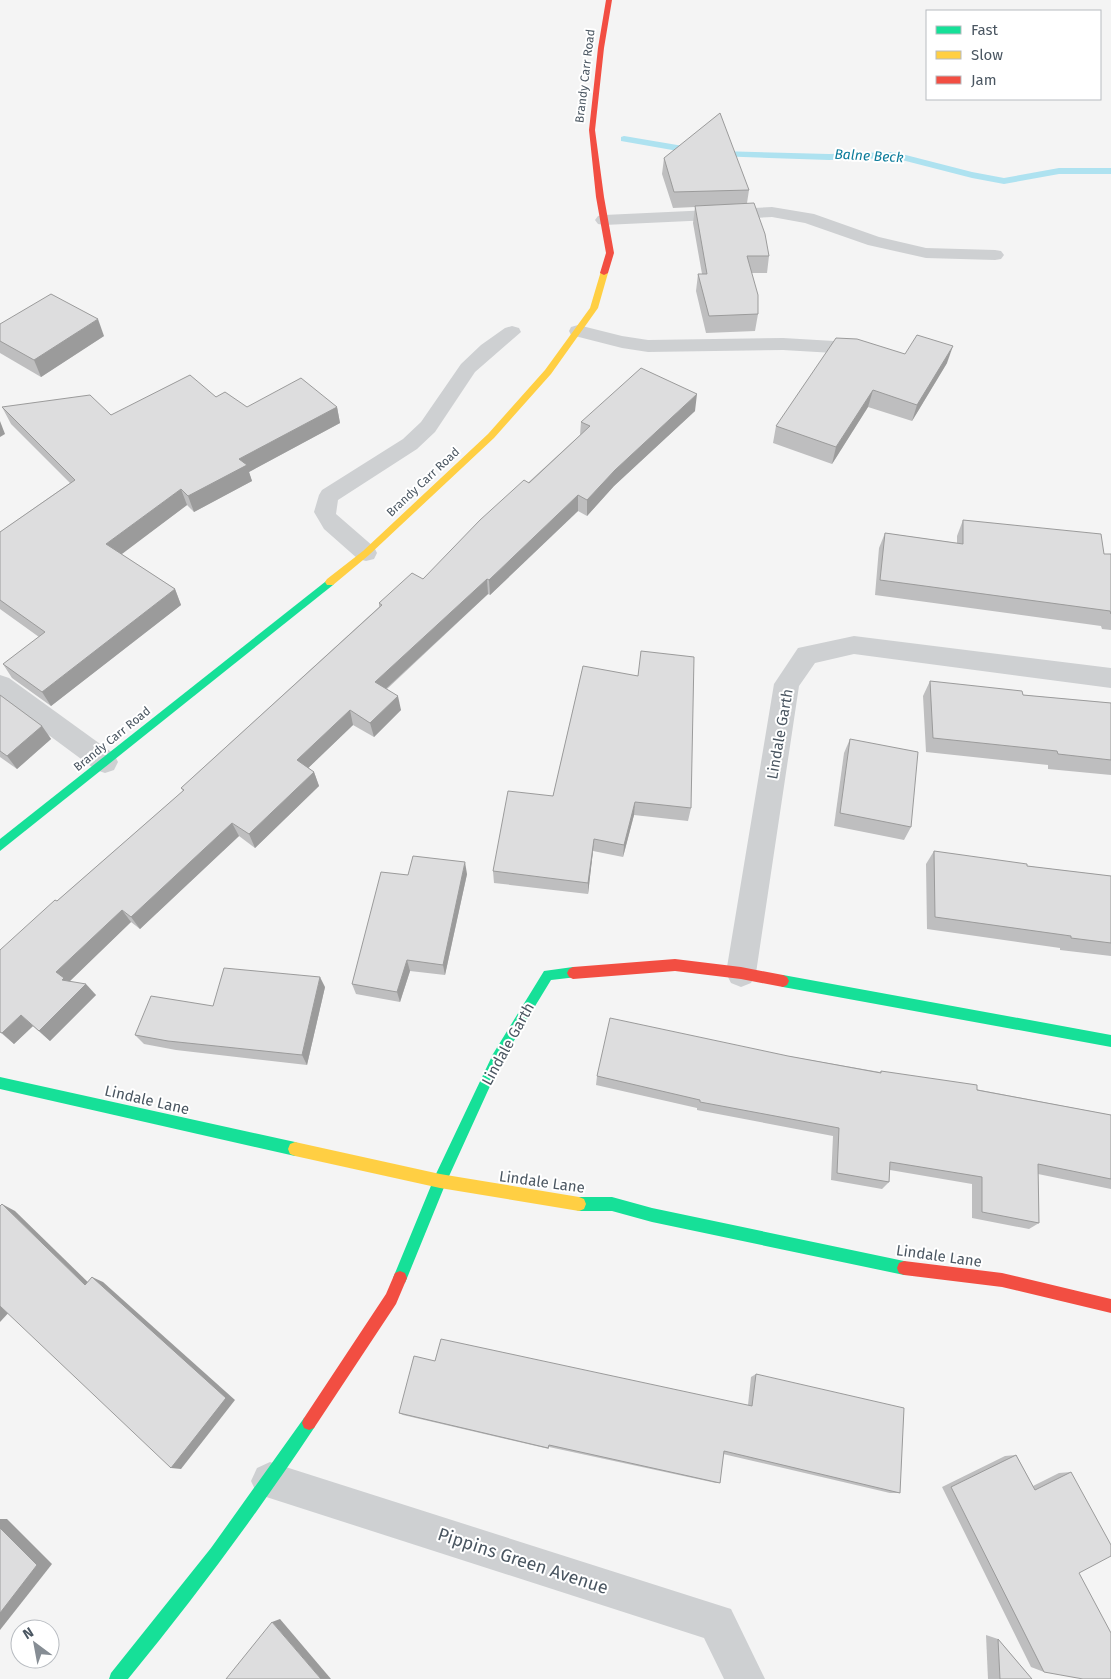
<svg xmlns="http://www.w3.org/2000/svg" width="1111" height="1679" font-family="'Fira Sans',sans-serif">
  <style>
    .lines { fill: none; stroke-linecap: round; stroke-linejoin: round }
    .stream { fill: #aee2f0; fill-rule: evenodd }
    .lane { fill: #ced0d2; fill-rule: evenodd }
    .street { fill: #ced0d2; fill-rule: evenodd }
    .fast { fill: #16e098; fill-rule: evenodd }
    .slow { fill: #ffcf43; fill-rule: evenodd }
    .jam { fill: #f24e42; fill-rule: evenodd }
    .wall { fill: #bebebf }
    .shaded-wall { fill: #9b9b9b }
    .building { fill: #ddddde; stroke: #9b9b9b }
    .labels { text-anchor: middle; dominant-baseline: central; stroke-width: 4; stroke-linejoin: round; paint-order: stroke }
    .far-street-label { font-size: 12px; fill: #4a5661; stroke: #fff }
    .far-water-label { font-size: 14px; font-style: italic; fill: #0c7c9b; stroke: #fff }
    .street-label { font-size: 15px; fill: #4a5661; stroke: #fff }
    .near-street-label { font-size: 18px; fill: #4a5661; stroke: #fff }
  </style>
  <rect width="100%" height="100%" fill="#f4f4f4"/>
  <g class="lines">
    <g class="stream">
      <path d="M624 136 695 148 699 151 695 154 621 141V137Z"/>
      <path d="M719 151 829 154 894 152 972 172 1004 178 1059 168H1111V174H1059L1004 184 972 178 894 158 829 160 716 156V152Z"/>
    </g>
    <g class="lane">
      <path d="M772 207 814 214 879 237 926 248 995 250 1001 251 1004 255 1001 259 995 260 926 258 868 245 805 223 772 217 604 225 598 224 595 220 598 216 604 215Z"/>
      <path d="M578 325 622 336 648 340 783 338 851 342 858 344 861 348 858 352 851 354 783 350 648 352 622 348 571 335 569 331 571 327Z"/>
      <path d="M512 326 519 328 521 332 475 372 435 432 417 449 338 500 336 514 374 547 377 553 374 559 366 561 358 559 324 529 314 512 319 495 322 490 403 439 421 422 461 364 481 345 505 328Z"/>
    </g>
    <g class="street">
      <path d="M854 636 1111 668V688L854 654 815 663 799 686 756 973 751 983 741 987 731 983 726 973 774 684 798 648Z"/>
      <path d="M0 675 9 678 114 754 118 762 114 770 105 773 96 770 0 699Z"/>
      <path d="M270 1462 731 1609 765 1679H724L704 1638 257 1494 251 1481 257 1468Z"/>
    </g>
    <g class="fast">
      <path d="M330 578 335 582 333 585 0 851V839Z"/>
      <path d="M573 967 577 969 579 973 577 977 551 980 501 1062 445 1185 405 1283 400 1285 395 1283 393 1278 435 1176 493 1054 544 971Z"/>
      <path d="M783 975 1111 1035V1047L783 987 779 985 777 981 779 977Z"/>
      <path d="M0 1077 295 1142 300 1144 302 1149 300 1154 295 1156 0 1089Z"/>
      <path d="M579 1197H612L652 1208 904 1261 909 1263 911 1268 909 1273 904 1275 652 1222 612 1211H579L574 1209 572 1204 574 1199Z"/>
      <path d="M309 1416 314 1418 316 1423 314 1428C256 1515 194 1599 128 1679H109L111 1673 211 1548 304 1418Z"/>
    </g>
    <g class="slow">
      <path d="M601 271 608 273 598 308 551 374 494 438 369 555 333 585H327L325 582 327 579 363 551 488 434 545 370 590 308Z"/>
      <path d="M295 1142 440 1174 579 1197 584 1199 586 1204 584 1209 579 1211 440 1188 295 1156 290 1154 288 1149 290 1144Z"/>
    </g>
    <g class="jam">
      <path d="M606 0H612L604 48 595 130 604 197 614 253 608 273 604 275 600 273 606 253 596 197 589 130 598 48Z"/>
      <path d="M675 959 741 967 783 975 787 977 789 981 787 985 783 987 741 979 675 971 573 979 569 977 567 973 569 969 573 967Z"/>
      <path d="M904 1261 1002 1273 1111 1299V1313L1002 1287 904 1275 899 1273 897 1268 899 1263Z"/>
      <path d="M400 1271 405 1273 407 1278 396 1304 314 1428 309 1430 304 1428 302 1423 304 1418 386 1294 395 1273Z"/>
    </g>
  </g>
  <g class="wall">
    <path d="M664 158 749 190 747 203 769 256 767 273H751L758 314 755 331 706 333 696 291 698 274H702L693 223 695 207 673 208 662 174Z"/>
    <path d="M0 324 104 336 41 377 0 353Z"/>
    <path d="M905 354 947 363 912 421 868 407 832 464 773 443 776 426Z"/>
    <path d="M216 397 247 407H337L340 423 249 472 252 481 194 512 187 505 121 554 175 589 181 605 51 706 12 678 3 664 39 637 0 609V532L70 483 11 424 2 407 111 415Z"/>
    <path d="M695 411 614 486 587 516 578 511 490 595 488 594 387 689 401 710 374 737 353 725 308 768 314 772 319 786 255 848 239 836 140 929 131 922 69 981 96 995 50 1041 33 1026 14 1044 0 1032 57 901 183 791 181 788 379 607V603L423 579 580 435 581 422Z"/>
    <path d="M963 520 1104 554H1111V630L1102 629 1101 626 875 595 879 548 885 533 957 543V536Z"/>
    <path d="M583 666 691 808 688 821 634 815 623 857 593 851 588 894 494 883 493 871 553 796Z"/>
    <path d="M930 681 1023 695 1111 703V775L1048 769V765L926 752 923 696Z"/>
    <path d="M0 695 42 726 51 739 17 769 0 757Z"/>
    <path d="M850 739 911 827 904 840 834 826 844 753Z"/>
    <path d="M934 851 1027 866 1111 876V956L1060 950V948L927 929 926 864Z"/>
    <path d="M467 874 445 975 410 971 400 1002 356 994 352 984 408 875Z"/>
    <path d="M325 987 307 1065 176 1050 144 1044 135 1035 213 1006Z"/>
    <path d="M788 1056 880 1072 881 1071 1111 1115V1189L1038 1174 1039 1223 1029 1229 972 1218V1184L890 1170 889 1182 882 1189 831 1180 833 1136 697 1110V1108L596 1085 597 1076Z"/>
    <path d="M435 1361 748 1405 751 1377 756 1374 900 1493H890L723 1454 720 1483H716L549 1447V1449L403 1415 399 1413Z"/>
    <path d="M1016 1455 1033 1486 1059 1473 1071 1472 1079 1573 1044 1672 1031 1667 942 1487 1005 1456Z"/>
    <path d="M986 1635 998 1639 1032 1679H988Z"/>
  </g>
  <g class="shaded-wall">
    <path d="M98 319 104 336 41 377 34 360Z"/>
    <path d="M953 346 947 363 912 421 917 405Z"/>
    <path d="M873 390 868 407 832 464 836 447Z"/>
    <path d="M697 394 695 411 614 486 587 516V500L615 470Z"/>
    <path d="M337 407 340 423 249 472 252 481 194 512 188 496 239 459Z"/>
    <path d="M0 421 5 434 0 437Z"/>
    <path d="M181 489 187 505 114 560 106 544Z"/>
    <path d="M578 495V511L490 595 489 580Z"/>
    <path d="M487 579 488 594 378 696 375 682Z"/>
    <path d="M175 589 181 605 51 706 42 692Z"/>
    <path d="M398 696 401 710 374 737 370 723Z"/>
    <path d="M350 710 353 725 302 774 297 760Z"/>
    <path d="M42 726 51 739 17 769 7 756Z"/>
    <path d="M314 772 319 786 255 848 249 834Z"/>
    <path d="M635 802 634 815 623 857 624 845Z"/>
    <path d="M232 823 239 836 140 929 131 917Z"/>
    <path d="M594 839 593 851 588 894V883Z"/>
    <path d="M465 862 467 874 445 975 443 965Z"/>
    <path d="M122 910 131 922 68 983 72 991 56 972Z"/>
    <path d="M407 960 410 971 400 1002 397 992Z"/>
    <path d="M320 977 325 987 307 1065 302 1055Z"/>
    <path d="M86 984 96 995 50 1041 39 1031Z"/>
    <path d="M21 1015 33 1026 14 1044 2 1033Z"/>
    <path d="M2 1204 15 1211 96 1290 85 1285Z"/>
    <path d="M92 1277 103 1282 235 1400 181 1469 171 1468Z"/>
    <path d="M0 1305 12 1309 0 1322Z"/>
    <path d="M0 1519H7L52 1564 0 1630Z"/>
    <path d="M280 1619 331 1679H321L272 1622Z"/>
  </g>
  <g class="building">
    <path d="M720 113 749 190 674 192 664 158Z"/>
    <path d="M754 203 765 234 769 256H747L758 295V314L709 316 698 274H707L695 206Z"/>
    <path d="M51 294 98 319 34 360 0 341V324Z"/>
    <path d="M917 335 953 346 917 405 873 390 836 447 776 426 836 338 857 339 905 354Z"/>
    <path d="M641 368 697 394 615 470 587 500 578 495 489 580 487 579 375 682 398 696 370 723 350 710 297 760 314 772 249 834 232 823 131 917 122 910 56 972 64 978 62 980 86 984 39 1031 21 1015 2 1033 0 1032V950L55 900 57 901 184 790 181 788 382 605 379 603 412 573 423 579 480 520 524 480 529 483 590 426 581 422Z"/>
    <path d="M190 375 216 397 225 392 247 407 301 378 337 407 239 459 247 465 188 496 181 489 106 544 175 589 42 692 3 664 45 632 0 600V532L75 480 2 407 90 395 111 415Z"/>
    <path d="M963 520 1101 534 1104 554H1111V614L1110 611 880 580 885 533 963 544Z"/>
    <path d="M641 651 694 657 691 808 635 802 624 845 594 839 588 883 493 871 508 791 553 796 583 666 638 676Z"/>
    <path d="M930 681 1022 691 1023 695 1111 703V760L1058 754 1057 751 933 738Z"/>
    <path d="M0 695 42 726 7 756 0 751Z"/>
    <path d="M850 739 918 752 911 827 840 813Z"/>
    <path d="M934 851 1027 864V866L1111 876V943L1071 938V936L935 917Z"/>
    <path d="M413 856 465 862 443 965 407 960 397 992 352 984 381 872 408 875Z"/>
    <path d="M224 968 320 977 302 1055 168 1041 135 1035 151 996 213 1006Z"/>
    <path d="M610 1018 788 1056 881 1073V1071L977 1085V1090L1111 1115V1179L1038 1164 1039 1223 982 1212V1177L890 1162 889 1182 837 1173 839 1128 700 1102V1100L597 1076Z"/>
    <path d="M2 1204 85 1285 92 1277 226 1398 171 1468 0 1306V1206Z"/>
    <path d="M441 1339 752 1406 756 1374 904 1408 900 1493 724 1451 720 1483 549 1445 548 1448 399 1413 414 1356 435 1361Z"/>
    <path d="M1016 1455 1035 1490 1071 1472 1111 1545V1556L1079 1573 1111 1633V1679H1083L1044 1672 951 1487Z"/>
    <path d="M0 1528 37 1565 0 1613Z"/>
    <path d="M272 1622 321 1679H226Z"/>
    <path d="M998 1639 1032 1679H1000Z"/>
  </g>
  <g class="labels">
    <g class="far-street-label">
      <text transform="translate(585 76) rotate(-83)">Brandy Carr Road</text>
      <text transform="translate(423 482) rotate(-43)">Brandy Carr Road</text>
      <text transform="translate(112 739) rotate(-39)">Brandy Carr Road</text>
    </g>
    <g class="far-water-label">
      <text transform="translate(869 156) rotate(3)">Balne Beck</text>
    </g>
    <g class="street-label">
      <text transform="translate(780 734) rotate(-80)">Lindale Garth</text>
      <text transform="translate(508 1044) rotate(-61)">Lindale Garth</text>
      <text transform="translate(147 1100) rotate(13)">Lindale Lane</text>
      <text transform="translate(542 1182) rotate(8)">Lindale Lane</text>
      <text transform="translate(939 1256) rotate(8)">Lindale Lane</text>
    </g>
    <g class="near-street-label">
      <text transform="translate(523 1561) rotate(18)">Pippins Green Avenue</text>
    </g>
  </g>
  <rect x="926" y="10" width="175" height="90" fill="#ffffff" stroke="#b7bbc0"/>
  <rect x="936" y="26" width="25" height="8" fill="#16e098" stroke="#b7bbc0"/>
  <text x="971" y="35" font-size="15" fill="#4a5661">Fast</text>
  <rect x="936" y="51" width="25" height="8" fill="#ffcf43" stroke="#b7bbc0"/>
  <text x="971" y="60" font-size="15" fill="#4a5661">Slow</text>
  <rect x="936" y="76" width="25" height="8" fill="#f24e42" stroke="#b7bbc0"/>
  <text x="971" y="85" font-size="15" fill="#4a5661">Jam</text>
  <g transform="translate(35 1644) rotate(328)"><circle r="24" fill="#ffffff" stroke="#b7bbc0"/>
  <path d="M0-4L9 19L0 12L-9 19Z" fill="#868d94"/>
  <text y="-8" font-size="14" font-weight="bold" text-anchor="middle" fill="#4a5661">N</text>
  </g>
</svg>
